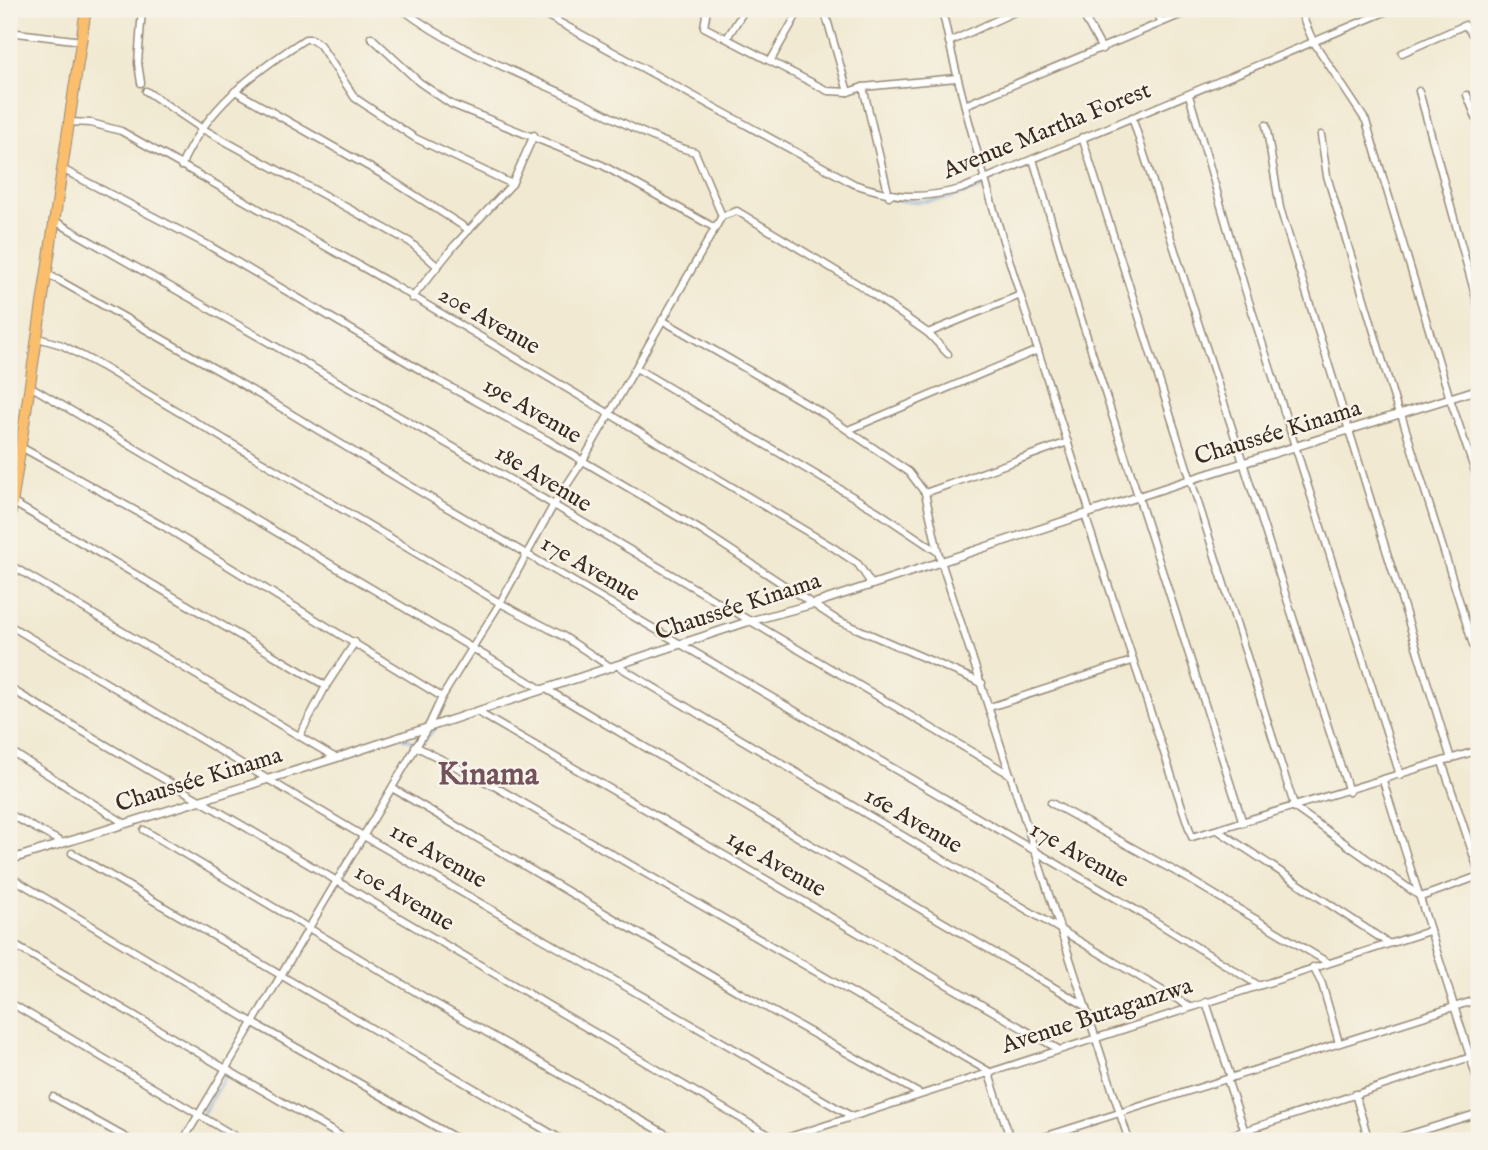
<svg xmlns="http://www.w3.org/2000/svg" width="1488" height="1150" font-family="'IM FELL English',serif">
  <style>
    .lines { fill: none; stroke-linecap: round; stroke-linejoin: round }
    .stream { stroke: #6e9fd8; stroke-width: 2 }
    .minor-casing { stroke: #968a78; stroke-width: 9 }
    .tertiary-casing { stroke: #968a78; stroke-width: 10 }
    .primary-casing { stroke: #968a78; stroke-width: 12 }
    .minor { stroke: #fff; stroke-width: 6 }
    .tertiary { stroke: #fff; stroke-width: 7 }
    .primary { stroke: #fabe6d; stroke-width: 10 }
    .labels { text-anchor: middle; dominant-baseline: central; stroke-width: 5; stroke-linejoin: round; paint-order: stroke }
    .street-label { font-size: 24px; fill: #3b2a1e; stroke: #f7f3e8 }
    .district-label { font-size: 32px; font-weight: bold; fill: #73525e; stroke: #f7f3e8 }
  </style>
  <rect width="100%" height="100%" fill="#f7f3e8"/>
  <filter id="ink" filterUnits="userSpaceOnUse"><feTurbulence type="fractalNoise" baseFrequency=".0143" numOctaves="2"/><feDisplacementMap in="SourceGraphic" scale="14" xChannelSelector="R" yChannelSelector="G"/><feConvolveMatrix kernelMatrix="1 2 1 2 8 2 1 2 1" color-interpolation-filters="sRGB"/></filter>
  <filter id="wash" filterUnits="userSpaceOnUse"><feTurbulence type="fractalNoise" baseFrequency=".00686" numOctaves="4" result="noise"/><feDisplacementMap in="SourceGraphic" scale="28" xChannelSelector="R" yChannelSelector="G"/><feGaussianBlur stdDeviation="1.57" result="paint"/><feColorMatrix in="noise" values="0 0 0 0 0 0 0 0 0 0 0 0 0 0 0 0 0 1.4 0 .05"/><feComposite in="paint" operator="in"/></filter>
  <g filter="url(#wash)">
    <rect width="100%" height="100%" fill="#f1e9d1"/>
    <g class="lines">
      <g class="stream">
        <path d="M522 9 525 13 552 22"/>
        <path d="M868 192C905 209 949 201 985 187"/>
        <path d="M659 655 684 648"/>
        <path d="M403 738 412 741"/>
        <path d="M420 746 434 729"/>
        <path d="M203 1113 227 1073"/>
      </g>
    </g>
  </g>
  <g filter="url(#ink)">
    <g class="lines">
      <g class="minor-casing">
        <g id="minor">
          <path d="M402 9C453 48 514 71 573 98 614 117 650 140 695 152L722 216"/>
          <path d="M535 9 854 184C896 198 917 200 961 189L1392 9"/>
          <path d="M707 9 704 27 828 91 848 92 863 87 956 78"/>
          <path d="M824 9 848 92"/>
          <path d="M942 9C978 181 1038 346 1090 513"/>
          <path d="M1080 9 1102 49"/>
          <path d="M1156 9 1161 21"/>
          <path d="M1299 9 1313 41 1366 121 1450 399 1479 483"/>
          <path d="M9 32 82 41"/>
          <path d="M371 37 419 82 451 104 602 165 715 228"/>
          <path d="M727 38 745 9"/>
          <path d="M949 42 1021 9"/>
          <path d="M1402 53 1465 25 1479 43"/>
          <path d="M771 60 800 9"/>
          <path d="M141 83 138 63 142 9"/>
          <path d="M863 87 889 196"/>
          <path d="M146 91 201 128 410 242 437 266"/>
          <path d="M235 91 385 176 469 230"/>
          <path d="M1419 91 1479 309"/>
          <path d="M1189 95 1245 289 1400 775"/>
          <path d="M1467 95 1479 125"/>
          <path d="M965 105 1194 9"/>
          <path d="M1132 117 1349 792"/>
          <path d="M70 122 91 123 121 131 392 284 831 546 858 564 872 585"/>
          <path d="M1266 125 1280 208 1451 759"/>
          <path d="M1321 135 1327 176 1399 415"/>
          <path d="M1082 137 1295 808 1421 897 1479 876"/>
          <path d="M1033 159 1071 287 1243 823"/>
          <path d="M181 166C206 108 253 73 305 39H312L320 45 355 98 415 138 512 184"/>
          <path d="M62 169 208 245 439 381 549 441 702 531 837 620 982 683"/>
          <path d="M53 220 525 488 1011 775"/>
          <path d="M46 273 233 379 439 503 1153 920 1258 985"/>
          <path d="M412 298 454 246 512 184 534 135"/>
          <path d="M662 320 824 414 909 472 925 493 938 552 1129 1141"/>
          <path d="M928 333 1018 296"/>
          <path d="M38 338 62 345 101 366 500 603 563 636 612 668"/>
          <path d="M636 368 877 511 938 552"/>
          <path d="M30 386 543 690"/>
          <path d="M1401 414 1479 664"/>
          <path d="M848 430 1038 350"/>
          <path d="M21 447 163 526 442 697"/>
          <path d="M925 493 1068 442"/>
          <path d="M12 502 326 686"/>
          <path d="M1085 515 1192 837 1479 750"/>
          <path d="M9 564 336 758"/>
          <path d="M9 625 353 830 851 1116"/>
          <path d="M618 666 1190 1007"/>
          <path d="M9 688 779 1141"/>
          <path d="M546 689 1084 1005"/>
          <path d="M990 707 1132 661"/>
          <path d="M476 711 1058 1049"/>
          <path d="M300 735 326 686 355 642"/>
          <path d="M415 746 494 786 988 1071 1011 1141"/>
          <path d="M9 750 124 823"/>
          <path d="M1442 762 1479 872"/>
          <path d="M1383 781 1479 1085"/>
          <path d="M392 788 737 991 920 1094"/>
          <path d="M1051 803 1182 875 1327 962"/>
          <path d="M9 814 63 843"/>
          <path d="M144 830 426 998 678 1141"/>
          <path d="M1219 831 1388 943"/>
          <path d="M72 853 564 1141"/>
          <path d="M9 876 257 1025 461 1141"/>
          <path d="M9 942 349 1141"/>
          <path d="M1313 967 1322 984 1339 1043"/>
          <path d="M9 1002 243 1141"/>
          <path d="M1206 1002 1231 1078"/>
          <path d="M1227 1079 1248 1141"/>
          <path d="M1355 1094 1369 1141"/>
          <path d="M53 1097 132 1141"/>
          <path d="M9 1132 27 1141"/>
          <path d="M183 1141 429 725 442 697 500 603 553 506 582 462 722 216 737 211 861 286 928 333 948 354"/>
          <path d="M777 1141 1429 931"/>
          <path d="M1031 1141 1479 999"/>
          <path d="M1213 1141 1471 1057"/>
          <path d="M1388 1141 1479 1113"/>
        </g>
      </g>
      <g class="tertiary-casing">
        <path id="tertiary" d="M9 860 336 758 747 622 813 604 1189 480 1479 389"/>
      </g>
      <g class="primary-casing">
        <path id="primary" d="M9 525 86 9"/>
      </g>
      <use href="#minor" class="minor"/>
      <use href="#tertiary" class="tertiary"/>
      <use href="#primary" class="primary"/>
    </g>
  </g>
  <g class="labels">
    <g class="street-label">
      <text transform="translate(1047 131) rotate(-22)">Avenue Martha Forest</text>
      <text transform="translate(489 321) rotate(30)">20e Avenue</text>
      <text transform="translate(532 411) rotate(30)">19e Avenue</text>
      <text transform="translate(1278 433) rotate(-17)">Chaussée Kinama</text>
      <text transform="translate(543 479) rotate(31)">18e Avenue</text>
      <text transform="translate(590 569) rotate(30)">17e Avenue</text>
      <text transform="translate(738 607) rotate(-18)">Chaussée Kinama</text>
      <text transform="translate(199 780) rotate(-17)">Chaussée Kinama</text>
      <text transform="translate(913 821) rotate(30)">16e Avenue</text>
      <text transform="translate(1079 855) rotate(30)">17e Avenue</text>
      <text transform="translate(438 856) rotate(30)">11e Avenue</text>
      <text transform="translate(776 864) rotate(30)">14e Avenue</text>
      <text transform="translate(404 898) rotate(30)">10e Avenue</text>
      <text transform="translate(1097 1016) rotate(-18)">Avenue Butaganzwa</text>
    </g>
    <g class="district-label">
      <text x="488" y="775">Kinama</text>
    </g>
  </g>
  <rect width="1488" height="1150" fill="none" stroke="#f7f3e8" stroke-width="35"/>
</svg>
